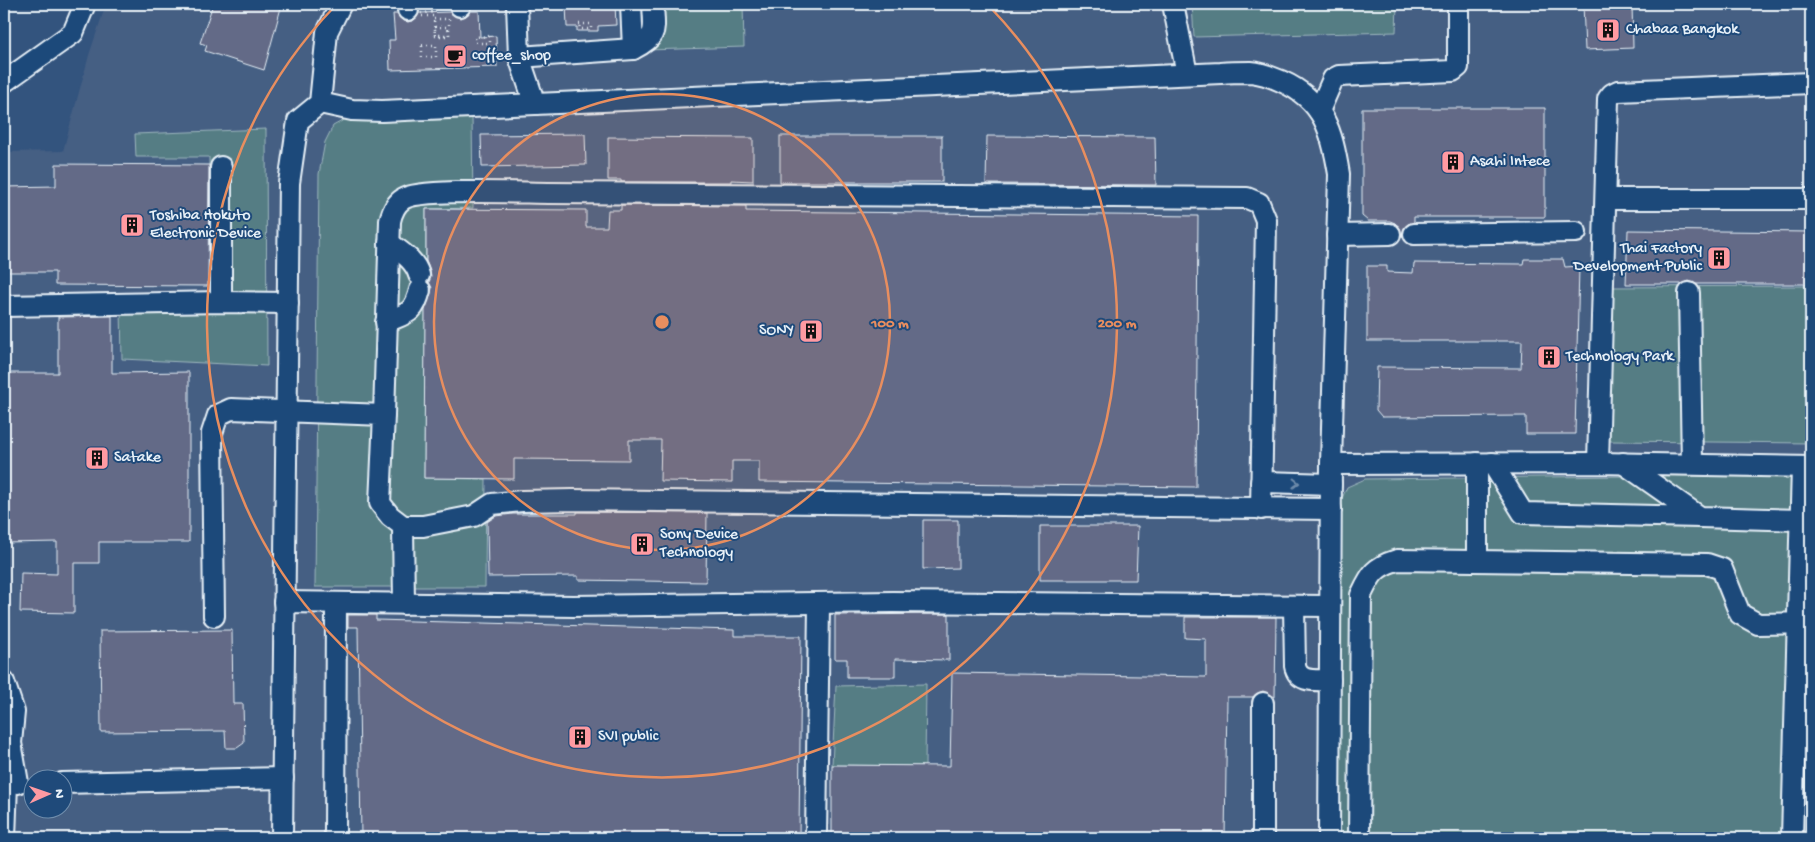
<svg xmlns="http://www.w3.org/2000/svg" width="1815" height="842" font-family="'Gochi Hand',sans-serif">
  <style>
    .built { fill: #445e83; fill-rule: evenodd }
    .green { fill: #557d84; stroke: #9eb7be }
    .building { fill: #636b87; stroke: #e8f1f8 }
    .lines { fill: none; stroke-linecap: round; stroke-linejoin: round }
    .minor-casing { stroke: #e8f1f8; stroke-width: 24 }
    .path { stroke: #e8f1f8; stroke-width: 2.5; stroke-dasharray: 1 4; stroke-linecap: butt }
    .minor { stroke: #1f4a7a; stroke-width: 20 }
    .oneway { stroke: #6f8dac }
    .ring { fill: none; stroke: #e88e5f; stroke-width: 2.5 }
    .labels { text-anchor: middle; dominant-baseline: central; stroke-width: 4; stroke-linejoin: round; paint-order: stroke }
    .poi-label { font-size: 16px; fill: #e8f1f8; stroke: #1f4a7a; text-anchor: start }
    .centre { fill: #e88e5f; stroke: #1f4a7a; stroke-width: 2.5 }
    .ring-label { font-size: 15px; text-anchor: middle; font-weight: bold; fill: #e88e5f; stroke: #1f4a7a; stroke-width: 4; stroke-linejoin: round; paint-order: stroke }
  </style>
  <rect width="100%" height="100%" fill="#33547e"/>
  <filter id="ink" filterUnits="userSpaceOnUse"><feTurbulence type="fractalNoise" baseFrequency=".02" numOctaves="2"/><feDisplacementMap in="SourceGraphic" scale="10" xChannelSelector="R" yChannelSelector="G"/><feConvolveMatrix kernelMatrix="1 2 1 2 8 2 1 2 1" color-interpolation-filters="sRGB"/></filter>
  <g filter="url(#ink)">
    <path class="built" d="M106 4H1811V838H4V152L63 151 89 55ZM32 780H62V810H32Z"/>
    <g class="green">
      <path d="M646 4H743L744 47 647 50Z"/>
      <path d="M1192 4H1397L1396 32 1194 37Z"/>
      <path d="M472 114 473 208 426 209 424 478 486 479 485 587H315L319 174 325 142 333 126 351 116Z"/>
      <path d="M266 129 267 366 122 359 121 309 209 312V157H136L135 134Z"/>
      <path d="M1811 286V443L1609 441V287Z"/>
      <path d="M1811 474V838H1336L1339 505 1347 487 1365 479Z"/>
      <path d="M926 684 925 766 832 765 836 686Z"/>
    </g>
    <g class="building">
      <path d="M213 4H282L264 70 205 51 207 45 200 43Z"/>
      <path d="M566 4H615L616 25 598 26V31H577V27H567Z"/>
      <path d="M1583 4H1632L1633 48 1585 50Z"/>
      <path d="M471 11H479L480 37 496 36 497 67 390 70 389 40H395L393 14H397L402 20 408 22 414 20 419 13 450 12 455 16 460 18 466 16Z"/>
      <path d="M1362 108H1545V217H1414V222L1408 224 1404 228 1403 236H1401L1400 228 1395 223 1390 221H1368L1362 216Z"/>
      <path d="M585 134 586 165 482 167 481 135Z"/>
      <rect x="780" y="136" width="162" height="46"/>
      <path d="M987 136 1155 137 1156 185 986 184Z"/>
      <path d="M608 137 753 138V181L731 180V182H621V180H608Z"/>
      <path d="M56 164 209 165 208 286 55 285V272H4V187L56 186Z"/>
      <path d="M621 205 746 206V211L1198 216 1196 487 759 482V461H732V482L660 481 661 440H629V460L514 459V479L424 478 425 310 431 293 432 288 429 282 431 277 430 271 426 261V209L586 210V227H607L608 210H621Z"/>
      <path d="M1628 230 1811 232V284H1696L1689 281 1682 284H1626Z"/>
      <path d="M1524 259H1563L1565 267 1579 266 1575 434H1526V416L1382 417 1376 410 1377 367 1521 368 1522 341H1367V266H1387V272L1413 273 1414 263 1523 264Z"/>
      <path d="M112 316V373L189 372V542H99V563H74V613L20 612 21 573 57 574V542L5 543 4 373H58V317Z"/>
      <path d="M577 512 707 513 706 582 578 580V576L488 577 487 522 496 516 513 514H577Z"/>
      <path d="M923 520H958V568L923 569Z"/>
      <path d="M1040 526H1138L1136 580H1040Z"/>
      <path d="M949 614V660L895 659V677H847V659H835V615Z"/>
      <path d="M348 615H376V620L734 630V636H801L799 838H361L358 627H348Z"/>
      <path d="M1185 617H1276L1275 697 1263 691 1258 693 1253 697H1227L1225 838H832V765L950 766 952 673 1206 677V639L1185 638Z"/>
      <path d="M232 630 233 704H243L244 743 237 748H226L225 731 101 732 100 631Z"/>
    </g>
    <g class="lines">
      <g class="minor-casing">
        <g id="minor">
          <path d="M408 4V10"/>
          <path d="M460 4V6"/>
          <path d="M517 4 519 57 535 104"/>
          <path d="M631 4 633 49"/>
          <path d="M1173 4 1187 74"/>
          <path d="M519 57 633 49C659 36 654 30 653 4"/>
          <path d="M4 82 73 33 85 4"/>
          <path d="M320 103 352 110 382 111 1221 73C1231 72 1241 72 1251 72 1261 73 1272 77 1281 81 1324 100 1332 131 1339 174L1331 464 1329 838"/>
          <path d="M1319 111 1333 79 1339 76 1453 71 1458 67V4"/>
          <path d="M1606 199H1811"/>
          <path d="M1414 234 1576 232"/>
          <path d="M1337 235 1390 234"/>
          <path d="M389 243C401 252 415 260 419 275"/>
          <path d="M1689 293 1692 464"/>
          <path d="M221 302V167"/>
          <path d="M4 306 221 302 288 303"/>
          <path d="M386 322C407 313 414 314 420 290"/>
          <path d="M384 415 390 221C392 212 395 204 403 199 420 188 523 193 549 193L1247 198 1259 203 1266 220 1261 509"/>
          <path d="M1477 463V561"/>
          <path d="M1492 463 1523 513 1700 517"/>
          <path d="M1598 463 1608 99 1612 94 1618 91 1811 83"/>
          <path d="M1623 463 1700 517 1801 520"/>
          <path d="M1331 464 1598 463 1811 467"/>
          <path d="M1261 482 1331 484"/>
          <path d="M403 526 404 604"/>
          <path d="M284 602 573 606 893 602 1330 606"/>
          <path d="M1294 606 1295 666C1298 683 1315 680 1330 680"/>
          <path d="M214 616 212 433 218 415 231 409 384 415 380 503 390 516 403 526H423L474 516 492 504 522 501 572 500 1331 509"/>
          <path d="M4 682 14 712 11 743 18 783"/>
          <path d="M62 783 283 778"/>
          <path d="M5 838 7 783"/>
          <path d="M282 838 289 183 298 121 320 103 327 32 341 4"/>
          <path d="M335 838 336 603"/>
          <path d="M816 838 819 604"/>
          <path d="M1263 838V703"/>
          <path d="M1359 838 1361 595C1371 574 1374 567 1397 560L1707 564 1722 569 1740 614 1758 624 1811 623"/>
          <path d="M1792 838 1802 467"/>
        </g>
      </g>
      <g class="path">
        <path d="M434 12V16H421V13Z"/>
        <path d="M434 19H449V36H435Z"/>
        <path d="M579 24H591V29H580Z"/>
        <path d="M435 27H448L449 35H435Z"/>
        <path d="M490 36V43H476L475 37Z"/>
        <rect x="422" y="45" width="14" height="12"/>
      </g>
      <use href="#minor" class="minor"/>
    </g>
    <defs><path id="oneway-chevron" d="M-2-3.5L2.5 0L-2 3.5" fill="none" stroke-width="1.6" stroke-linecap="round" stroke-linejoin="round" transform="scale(1.25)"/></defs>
    <use class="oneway" href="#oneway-chevron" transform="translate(1296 483) rotate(1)"/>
  </g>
  <circle cx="662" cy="322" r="228" fill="#e88e5f" fill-opacity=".12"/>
  <g class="ring">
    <circle cx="662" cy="322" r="228"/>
    <path d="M989 6A455 455 0 1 1 335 6"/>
  </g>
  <defs>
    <g id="building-square" transform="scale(1.25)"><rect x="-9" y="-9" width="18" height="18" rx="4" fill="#ff9aa2" stroke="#1f4a7a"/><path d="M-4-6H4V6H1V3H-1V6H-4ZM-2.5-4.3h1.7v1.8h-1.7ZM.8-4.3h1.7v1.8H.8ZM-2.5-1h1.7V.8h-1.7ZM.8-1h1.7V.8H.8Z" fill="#111"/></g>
    <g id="cafe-square" transform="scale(1.25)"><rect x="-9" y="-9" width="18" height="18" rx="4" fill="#ff9aa2" stroke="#1f4a7a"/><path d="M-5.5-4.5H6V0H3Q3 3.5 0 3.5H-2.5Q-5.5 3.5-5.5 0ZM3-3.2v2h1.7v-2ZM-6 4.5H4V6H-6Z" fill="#111"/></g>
  </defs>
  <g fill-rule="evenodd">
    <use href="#building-square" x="1608" y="30"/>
    <use href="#cafe-square" x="455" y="56"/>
    <use href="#building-square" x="1453" y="162"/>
    <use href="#building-square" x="132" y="225"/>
    <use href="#building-square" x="1719" y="258"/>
    <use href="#building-square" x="811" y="331"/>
    <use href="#building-square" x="1549" y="357"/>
    <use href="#building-square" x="97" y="458"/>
    <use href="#building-square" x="642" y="544"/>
    <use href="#building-square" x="580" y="737"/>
  </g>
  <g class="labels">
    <g class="poi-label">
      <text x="1626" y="30">Chabaa Bangkok</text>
      <text x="472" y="56">coffee_shop</text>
      <text x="1470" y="162">Asahi Intece</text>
      <text x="150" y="216">Toshiba Hokuto<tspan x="150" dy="18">Electronic Device</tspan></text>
      <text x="1702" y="249" text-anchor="end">Thai Factory<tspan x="1702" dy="18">Development Public</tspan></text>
      <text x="794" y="331" text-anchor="end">SONY</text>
      <text x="1566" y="357">Technology Park</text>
      <text x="114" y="458">Satake</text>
      <text x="660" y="535">Sony Device<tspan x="660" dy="18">Technology</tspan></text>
      <text x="598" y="737">SVI public</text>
    </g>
  </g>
  <circle cx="662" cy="322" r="8" class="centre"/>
  <g class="ring-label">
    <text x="890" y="327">100 m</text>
    <text x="1117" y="327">200 m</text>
  </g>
  <rect width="1815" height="842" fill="none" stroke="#1f4a7a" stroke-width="20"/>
  <rect x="10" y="10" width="1795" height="822" fill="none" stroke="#e8f1f8" stroke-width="2" filter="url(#ink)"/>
  <g transform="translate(48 794) rotate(88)"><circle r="24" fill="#1f4a7a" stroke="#6f8dac"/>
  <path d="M0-4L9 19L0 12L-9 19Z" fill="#ff9aa2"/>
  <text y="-8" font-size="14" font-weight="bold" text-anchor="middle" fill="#e8f1f8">N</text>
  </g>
</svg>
